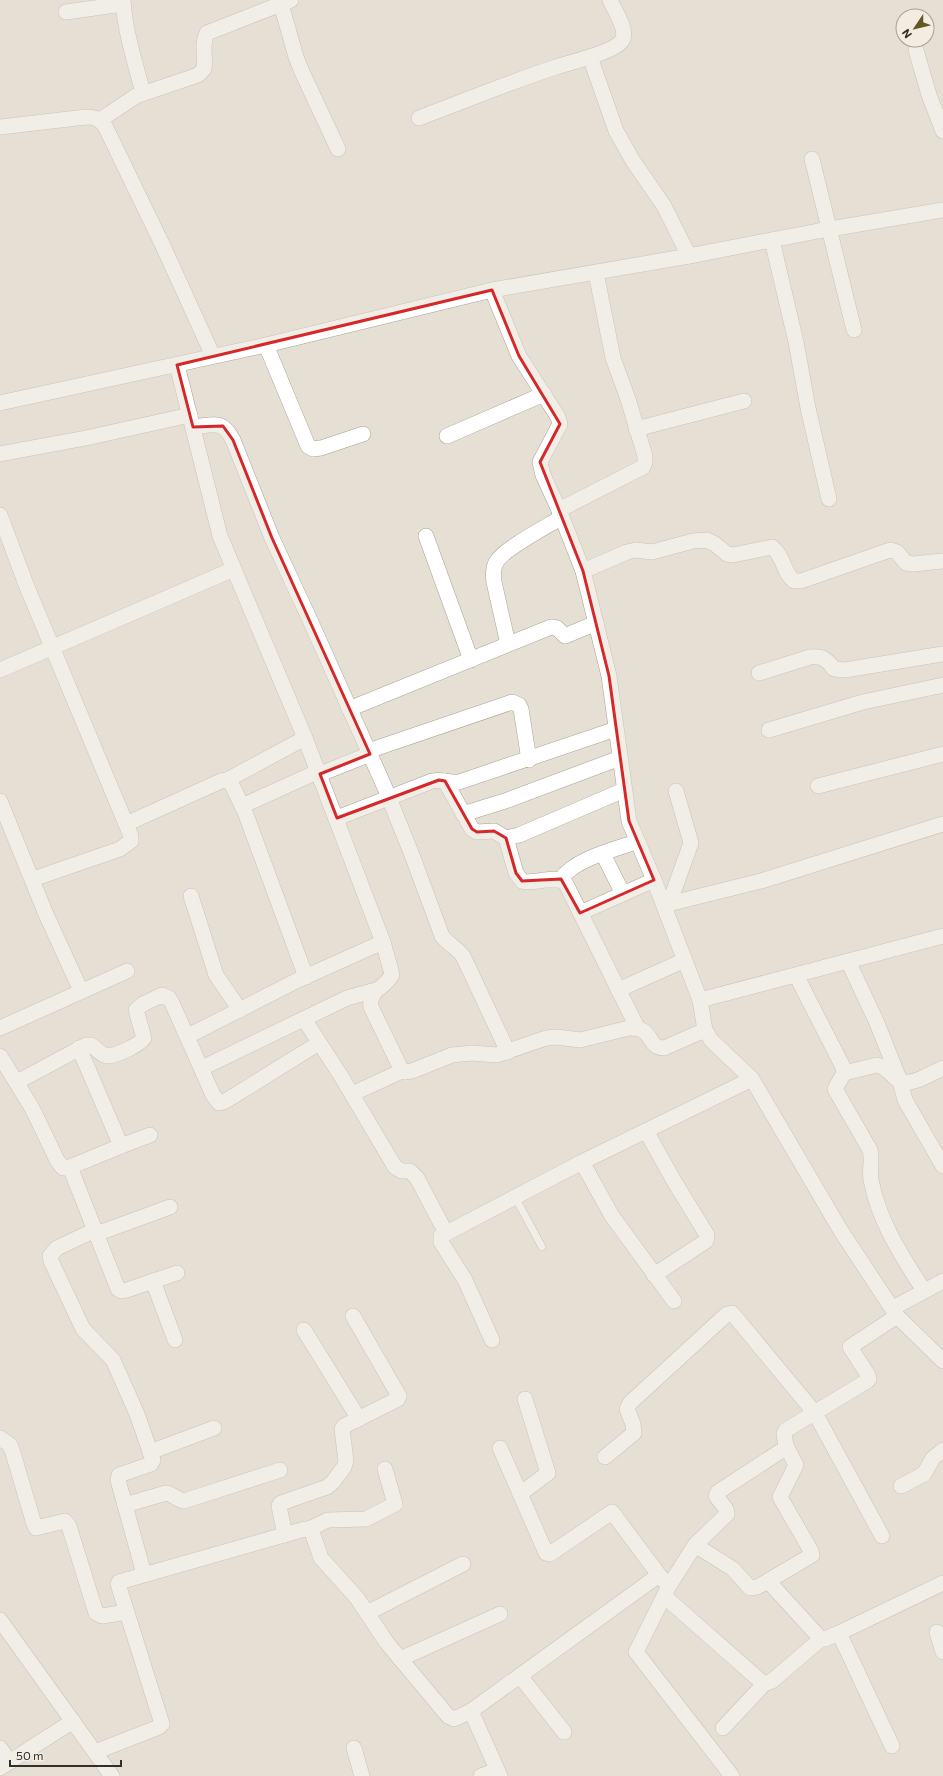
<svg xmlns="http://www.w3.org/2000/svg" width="943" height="1776" font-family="Commissioner,sans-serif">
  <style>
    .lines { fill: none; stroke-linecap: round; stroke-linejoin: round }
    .lane-casing { stroke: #a9a397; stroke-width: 8 }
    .street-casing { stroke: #a9a397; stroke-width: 16 }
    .lane { stroke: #fff; stroke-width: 7 }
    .street { stroke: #fff; stroke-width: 15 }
    .marked { fill: none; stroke: #d62828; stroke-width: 3; stroke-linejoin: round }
  </style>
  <rect width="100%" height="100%" fill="#e6dfd3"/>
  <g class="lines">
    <g class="lane-casing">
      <path id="lane" d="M515 1197 542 1247"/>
    </g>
    <g class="street-casing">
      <g id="street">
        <path d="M123 0C125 32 135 62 143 93"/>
        <path d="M281 4 296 57 302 72 338 149"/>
        <path d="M66 12 123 4"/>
        <path d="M916 50 929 95 943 131"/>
        <path d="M590 57 616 131 633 161 664 206 689 256"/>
        <path d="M419 118C464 101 510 82 556 67 571 62 611 53 621 42 630 32 614 10 610 0"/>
        <path d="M100 120 136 96 198 75 204 69C206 57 201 44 207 33L291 0"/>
        <path d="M0 127 86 117C95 117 100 119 105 126L163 246 213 356"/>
        <path d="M812 159 854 330"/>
        <path d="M772 240 796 342 808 408 829 499"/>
        <path d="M492 290 519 356 558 417 560 424 540 462 543 475 559 510 583 571 609 676 629 821 654 880 700 1000 705 1030 711 1040 752 1079 841 1231 897 1316 943 1361"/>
        <path d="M266 345 308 446 313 449 321 448 363 434"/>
        <path d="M177 365 220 536 305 738 383 942 392 974C387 988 368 989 371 1007L402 1071 404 1072 412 1071 452 1055 472 1053 497 1055 546 1038 557 1037 580 1040 629 1028C655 1027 646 1048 664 1048L705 1030"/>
        <path d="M0 403 266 345 492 290 689 256 818 231 943 210"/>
        <path d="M193 427C214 425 222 419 233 440L272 538 310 620 385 788 412 855 442 936C448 944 457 948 463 956L508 1052"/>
        <path d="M636 429 744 401"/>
        <path d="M447 436 544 394"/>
        <path d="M0 454 86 438 190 415"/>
        <path d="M559 510 643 467 645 462V456L628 399 613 358 596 273"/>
        <path d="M0 515 27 587 131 836V841L120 849 33 879"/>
        <path d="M426 536 471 660"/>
        <path d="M583 571 627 552 636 550 652 552 693 541 707 540 715 544 727 554 733 555 772 547C784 556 783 573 794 581H801L890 550 897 552 906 563 913 564 943 561"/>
        <path d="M508 644 494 582C493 575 493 567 497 561 505 548 548 526 562 517"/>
        <path d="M0 670 234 569"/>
        <path d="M759 673 810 657C822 656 827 659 834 669L845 670 943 654"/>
        <path d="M349 709 551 627 557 628 565 636 596 623"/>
        <path d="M769 730 863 702 943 685"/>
        <path d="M368 751 512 702 519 705 521 709 529 760"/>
        <path d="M320 774 370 754"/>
        <path d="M227 780 305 738"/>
        <path d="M445 781 472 829 477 832 494 831 506 838 519 835 624 790"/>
        <path d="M818 786 943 754"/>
        <path d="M0 801 45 912 81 991"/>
        <path d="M242 806 319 771"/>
        <path d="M463 814 505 801 620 758"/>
        <path d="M337 818 432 781C442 779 450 783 459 782L616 729"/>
        <path d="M126 824 221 781 227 780 231 783 245 812 306 977"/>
        <path d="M506 838 516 873 522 881C535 885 558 873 566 884L637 1027"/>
        <path d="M603 854 623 894"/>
        <path d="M561 879C575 859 613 850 636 842"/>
        <path d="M191 896 216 975 240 1010"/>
        <path d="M669 904 691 843 676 791"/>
        <path d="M664 905 761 881 943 824"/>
        <path d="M580 913 654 880"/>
        <path d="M848 961 877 1023 900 1081 905 1100 943 1166"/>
        <path d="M796 975 843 1067 844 1073 835 1089 870 1150C873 1160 869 1170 871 1180 879 1222 902 1256 924 1291"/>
        <path d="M618 990 685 960"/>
        <path d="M700 1000 943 936"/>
        <path d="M304 1019 341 1076 395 1167 402 1171H410L417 1178 446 1233"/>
        <path d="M0 1028 127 971"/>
        <path d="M188 1036 296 981 383 942"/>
        <path d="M79 1048 121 1146"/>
        <path d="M0 1056 32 1108 57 1160 63 1168 70 1167 121 1146 150 1135"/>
        <path d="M202 1068 347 998 376 990"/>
        <path d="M844 1073 877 1065C886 1067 891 1075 898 1080 910 1088 931 1073 943 1068"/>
        <path d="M17 1082 86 1045H91C96 1048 101 1055 107 1056 116 1056 139 1045 144 1038L136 1010 143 1004 162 995 169 998 172 1003 213 1095 219 1103 224 1102 319 1043"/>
        <path d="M352 1094 402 1071"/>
        <path d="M646 1131 674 1181 707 1235 706 1241 654 1275"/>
        <path d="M582 1162 612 1216 674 1301"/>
        <path d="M70 1167 118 1289 122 1291 127 1290 177 1273"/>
        <path d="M95 1230 57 1248 50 1256 51 1261 83 1329 113 1360 137 1414 153 1460 151 1464 119 1475 118 1480 144 1574"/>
        <path d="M96 1234 170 1207"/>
        <path d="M153 1281 175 1340"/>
        <path d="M893 1308 943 1281"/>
        <path d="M304 1330 359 1419"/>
        <path d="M492 1340 465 1280 441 1242V1236L582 1162 752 1079"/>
        <path d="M0 1438 10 1445 13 1453 34 1524 36 1528 65 1521 69 1526 96 1613 102 1616 127 1612"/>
        <path d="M500 1448 546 1553 550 1554 612 1512 659 1575"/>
        <path d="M150 1452 214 1428"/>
        <path d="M605 1457 634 1433 633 1424 627 1409 630 1403 727 1314 732 1313 815 1413 882 1536"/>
        <path d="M901 1486 924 1474 933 1458 943 1450"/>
        <path d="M520 1494 548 1473 525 1399"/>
        <path d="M125 1505 166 1493C173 1494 177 1500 184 1501L280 1470"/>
        <path d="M309 1529 328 1520 366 1519 395 1504 385 1469"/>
        <path d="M285 1535 279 1506 281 1503 327 1487 333 1482 344 1467 346 1461 342 1429 344 1426 398 1399 399 1396 353 1316"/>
        <path d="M695 1545 727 1514 726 1509 716 1496 718 1492 784 1449 786 1446 784 1434 786 1430 867 1381 869 1379 868 1375 850 1347 897 1316"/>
        <path d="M768 1581 812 1555 811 1551 780 1497 796 1465 786 1446"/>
        <path d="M669 1586 636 1652 732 1776"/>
        <path d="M664 1596 764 1684"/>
        <path d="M367 1613 463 1564"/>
        <path d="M0 1620 112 1776"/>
        <path d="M937 1632 943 1652"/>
        <path d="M839 1633 892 1746"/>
        <path d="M400 1659 500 1614"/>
        <path d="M520 1676 564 1732"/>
        <path d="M723 1728 764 1684 772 1681 821 1639"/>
        <path d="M0 1748 10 1762"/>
        <path d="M354 1748 362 1776"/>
        <path d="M95 1752 159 1727 162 1724 118 1584 119 1582 305 1529H309L312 1532 321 1558 357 1598 387 1643 448 1716 454 1719 471 1711"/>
        <path d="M0 1768 73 1721"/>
        <path d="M481 1776 497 1770"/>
        <path d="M500 1776 471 1711 659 1575 669 1586 695 1545 733 1569 750 1588 757 1587 768 1581 821 1639H825L839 1633 943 1583"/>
      </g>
    </g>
    <use href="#lane" class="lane"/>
    <use href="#street" class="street"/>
  </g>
  <path d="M0 0H943V1776H0ZM492 290 519 356 560 424 540 462 583 571 609 676 629 821 654 880 580 913 561 879 522 881 516 873 506 838 494 831 477 832 472 829 445 781 439 780 337 818 320 774 370 754 272 538 233 440 223 426 193 427 177 365Z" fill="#e6dfd3" fill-opacity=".55" fill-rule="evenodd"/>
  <path class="marked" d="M492 290 519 356 560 424 540 462 583 571 609 676 629 821 654 880 580 913 561 879 522 881 516 873 506 838 494 831 477 832 472 829 445 781 439 780 337 818 320 774 370 754 272 538 233 440 223 426 193 427 177 365Z"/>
  <g transform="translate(915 28) rotate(235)"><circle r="19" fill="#f3ece0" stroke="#a5a097"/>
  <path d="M0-3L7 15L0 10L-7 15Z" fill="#685523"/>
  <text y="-6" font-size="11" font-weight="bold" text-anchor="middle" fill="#312f2a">N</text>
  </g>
  <path d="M10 1760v6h111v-6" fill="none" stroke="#312f2a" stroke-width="2"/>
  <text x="16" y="1760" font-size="12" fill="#312f2a" stroke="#f3ece0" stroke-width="3" paint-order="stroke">50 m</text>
</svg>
